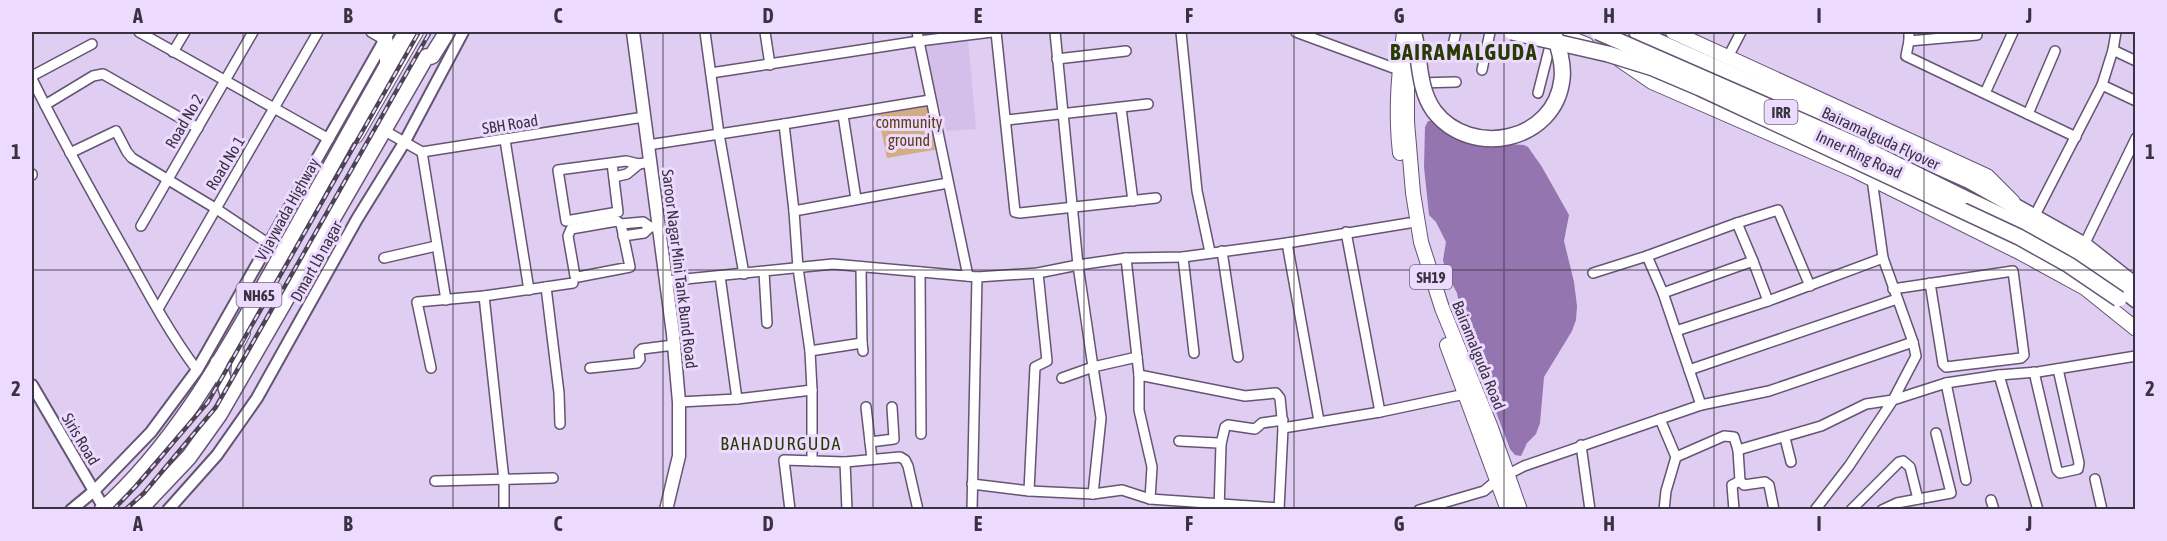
<svg xmlns="http://www.w3.org/2000/svg" width="2167" height="541" font-family="'Asap Condensed',sans-serif">
  <style>
    .built { fill: #d4beea }
    .green { fill: #d4ac83 }
    .water { fill: #9475b0 }
    .lines { fill: none; stroke-linecap: round; stroke-linejoin: round }
    .minor-casing { stroke: #655474; stroke-width: 12 }
    .tertiary-casing { stroke: #655474; stroke-width: 14 }
    .secondary-casing { stroke: #655474; stroke-width: 15 }
    .primary-casing { stroke: #655474; stroke-width: 16 }
    .trunk-casing { stroke: #655474; stroke-width: 18 }
    .minor { stroke: #fff; stroke-width: 9 }
    .tertiary { stroke: #fff; stroke-width: 10 }
    .secondary { stroke: #fff; stroke-width: 12 }
    .primary { stroke: #fff; stroke-width: 14 }
    .trunk { stroke: #fff; stroke-width: 15 }
    .rail-casing { stroke: #4c4454; stroke-width: 4.5 }
    .rail { stroke: #ecdaff; stroke-width: 2; stroke-dasharray: 7; stroke-linecap: butt }
    .trunk-bridge-casing { stroke: #655474; stroke-width: 18; stroke-linecap: butt }
    .trunk-bridge { stroke: #fff; stroke-width: 15 }
    .grid { fill: none; stroke: #393240; stroke-width: 1.5; stroke-opacity: 0.55 }
    .labels { text-anchor: middle; dominant-baseline: central; stroke-width: 6; stroke-linejoin: round; paint-order: stroke }
    .shield { fill: #ecdaff; stroke: #6f6479; stroke-width: 1.5 }
    .shield-label { font-size: 15px; font-weight: bold; fill: #393240 }
    .street-label { font-size: 16px; fill: #393240; stroke: #ecdaff }
    .park-label { font-size: 16px; fill: #5f3d12; stroke: #ecdaff }
    .neighbourhood-label { font-size: 18px; letter-spacing: 1.5px; fill: #283b04; stroke: #ecdaff }
    .district-label { font-size: 22px; font-weight: bold; letter-spacing: 1.5px; fill: #283b04; stroke: #ecdaff }
    .neatline { fill: none; stroke: #393240; stroke-width: 2 }
    .grid-label { font-size: 20px; text-anchor: middle; font-weight: bold; fill: #393240 }
  </style>
  <rect width="100%" height="100%" fill="#dfcdf2"/>
  <path class="built" d="M968 39 976 129 947 131 933 85 924 47 934 42Z"/>
  <path class="green" d="M928 106 939 149 887 158 878 115Z"/>
  <path class="water" d="M1428 121H1436L1508 144 1524 145 1528 147 1542 167 1569 215 1564 241 1574 282 1577 306 1576 320 1572 331 1544 377 1540 423 1536 434 1527 443 1521 456 1515 455 1510 449 1464 327 1457 293 1446 272 1443 260 1446 242 1436 222 1429 215 1424 167 1425 127Z"/>
  <g class="lines">
    <g class="minor-casing">
      <g id="minor">
        <path d="M139 32 329 139"/>
        <path d="M371 32 385 40"/>
        <path d="M705 32 719 134 744 274"/>
        <path d="M765 32 770 65"/>
        <path d="M917 32 968 276"/>
        <path d="M996 32 1015 212 1020 213 1156 198"/>
        <path d="M1055 32 1078 265 1093 367 1137 357"/>
        <path d="M1181 32 1197 191 1210 252"/>
        <path d="M1296 32 1399 70"/>
        <path d="M1909 32V41L1906 56 2076 137"/>
        <path d="M1909 41 1977 35"/>
        <path d="M1453 45 1456 32"/>
        <path d="M2113 50 2136 61"/>
        <path d="M173 52 185 32"/>
        <path d="M1728 57 1741 32"/>
        <path d="M1057 59 1126 51"/>
        <path d="M1482 70 1490 32"/>
        <path d="M711 73 919 41 992 32"/>
        <path d="M32 76 92 44"/>
        <path d="M32 79C61 138 93 195 126 253 148 293 170 334 197 370"/>
        <path d="M1418 83 1456 82"/>
        <path d="M2102 85 2136 101"/>
        <path d="M1538 93 1552 38"/>
        <path d="M1985 93 2013 32"/>
        <path d="M45 105 93 76 103 74 198 128"/>
        <path d="M1121 108 1133 201"/>
        <path d="M2028 114 2055 51"/>
        <path d="M843 115 856 199"/>
        <path d="M1007 120 1148 104"/>
        <path d="M784 124 930 100"/>
        <path d="M385 131 422 152 644 117"/>
        <path d="M505 140 529 290"/>
        <path d="M648 145 784 124 794 211 798 268 810 351 812 390V461"/>
        <path d="M422 152 446 300"/>
        <path d="M70 153 116 131 127 152 132 158 215 208 269 244"/>
        <path d="M612 163 618 212 566 221 558 170 626 161 639 164 650 162"/>
        <path d="M32 174V175"/>
        <path d="M614 177 627 174 639 164"/>
        <path d="M794 211 948 183"/>
        <path d="M2034 217 2102 85 2113 50 2116 32"/>
        <path d="M1737 223 1778 210 1810 286"/>
        <path d="M621 224 630 267 578 277 575 276 568 236 571 229 617 221 621 224 643 222 650 227"/>
        <path d="M141 226 253 32"/>
        <path d="M1346 232 1380 412"/>
        <path d="M623 236 644 233 650 227H655"/>
        <path d="M1287 243 1319 421"/>
        <path d="M2084 245 2136 138"/>
        <path d="M1222 251 1238 357"/>
        <path d="M1647 256 1737 223 1753 261"/>
        <path d="M1183 257 1194 353"/>
        <path d="M384 258 436 246"/>
        <path d="M1126 258 1139 375"/>
        <path d="M861 267 862 343"/>
        <path d="M764 272 767 323"/>
        <path d="M920 272 921 434"/>
        <path d="M720 276 737 399"/>
        <path d="M977 277 1038 273 1078 265 1126 258 1183 257 1287 243 1409 223"/>
        <path d="M666 281 833 264 977 277 972 510"/>
        <path d="M546 287 559 393 560 424"/>
        <path d="M1893 289 2013 271 2024 355 2021 358 1946 367 1943 364 1930 283"/>
        <path d="M1663 293 1753 261 1768 301"/>
        <path d="M484 296 504 480V510"/>
        <path d="M158 309 318 32"/>
        <path d="M1676 331 1768 301 1883 258"/>
        <path d="M810 351 862 343 863 351"/>
        <path d="M431 368 417 302 484 296 573 283"/>
        <path d="M590 368 637 363 640 359 639 352 642 349 674 345"/>
        <path d="M1689 370 1897 299"/>
        <path d="M2034 372 2057 470 2060 473 2078 469 2079 463 2058 369"/>
        <path d="M1999 375 2038 372 2136 356"/>
        <path d="M1062 378 1093 367 1101 418 1093 494"/>
        <path d="M1946 383 1966 480"/>
        <path d="M679 402 737 399 812 390"/>
        <path d="M1701 405 1769 391 1913 342"/>
        <path d="M866 407 872 459"/>
        <path d="M1660 419 1676 457 1666 491 1664 510"/>
        <path d="M1785 438 1791 462"/>
        <path d="M1179 441 1218 443 1221 444 1219 510"/>
        <path d="M870 442 894 439 892 407"/>
        <path d="M1221 444 1225 427 1228 425 1255 429 1262 423 1283 420"/>
        <path d="M1581 445 1590 510"/>
        <path d="M1738 450 1821 426 1866 404 1893 400 1916 356 1913 342 1883 258 1872 179"/>
        <path d="M1676 457 1724 436 1734 437 1738 450 1740 481 1744 485 1765 482 1769 485 1774 510"/>
        <path d="M845 462 847 510"/>
        <path d="M2095 479 2102 510"/>
        <path d="M435 481 553 478"/>
        <path d="M972 484 1029 491 1093 494 1122 490 1150 499 1279 508"/>
        <path d="M1029 491 1035 367 1047 361 1038 273"/>
        <path d="M1150 499 1152 467 1139 410V375L1245 396 1276 393 1280 398 1283 428"/>
        <path d="M1991 500 1994 510"/>
        <path d="M790 510 784 460 845 462 900 457 905 460 908 466 918 510"/>
        <path d="M1279 510 1283 428 1380 412 1465 394"/>
        <path d="M1419 510 1484 491 1497 480 1524 466 1701 405 1663 293 1647 256 1593 273"/>
        <path d="M1734 510 1732 485 1740 481"/>
        <path d="M1815 510 1849 466 1893 400 1946 383 1999 375 2038 510"/>
        <path d="M1851 510 1899 462 1903 461 1910 467 1918 499"/>
        <path d="M1882 510 1897 503 1951 493 1936 433"/>
      </g>
    </g>
    <g class="tertiary-casing">
      <g id="tertiary">
        <path d="M32 385 104 508"/>
        <path d="M71 510 94 491 151 432 197 370 389 32"/>
        <path d="M168 510 217 455 257 398 357 219 404 143 463 32"/>
      </g>
    </g>
    <g class="secondary-casing">
      <path id="secondary" d="M633 32 673 334 679 402V456L666 510"/>
    </g>
    <g class="primary-casing">
      <g id="primary">
        <path d="M1556 32 1587 45"/>
        <path d="M1673 32 1987 176 2013 202"/>
        <path d="M1413 40 1407 83V122L1413 193 1421 242 1442 308 1491 428 1520 510"/>
        <path d="M1620 60 1652 82 1854 170 2021 253 2085 288 2136 329"/>
        <path d="M356 136 416 32"/>
        <path d="M1400 153C1395 109 1399 74 1404 32"/>
        <path d="M1447 345 1508 510"/>
        <path d="M238 381 239 363 236 346 243 333"/>
      </g>
    </g>
    <g class="trunk-casing">
      <g id="trunk">
        <path d="M1637 32 1970 181 2084 245 2136 286"/>
        <path d="M1414 34 1417 49"/>
        <path d="M385 40 388 64"/>
        <path d="M1962 197 2030 229 2088 261 2136 300"/>
        <path d="M218 363 229 397"/>
        <path d="M102 510C176 444 225 354 273 270 318 190 361 111 406 32"/>
        <path d="M139 510 189 457 219 415 426 57 432 56 447 32"/>
      </g>
    </g>
    <use href="#minor" class="minor"/>
    <use href="#tertiary" class="tertiary"/>
    <use href="#secondary" class="secondary"/>
    <use href="#primary" class="primary"/>
    <use href="#trunk" class="trunk"/>
    <g class="rail-casing">
      <g id="rail">
        <path d="M113 510 135 487 208 402 419 32"/>
        <path d="M125 510 144 493 216 407 430 32"/>
      </g>
    </g>
    <use href="#rail" class="rail"/>
    <g class="trunk-bridge-casing">
      <g id="trunk-bridge">
        <path d="M1512 32 1608 54 1653 68 1700 88 2019 237 2069 265 2119 299"/>
        <path d="M1598 32 1861 147 1962 197"/>
        <path d="M1417 49C1420 70 1421 93 1434 111 1471 159 1555 142 1562 79 1564 64 1559 48 1554 34"/>
      </g>
    </g>
    <use href="#trunk-bridge" class="trunk-bridge"/>
  </g>
  <path class="grid" d="M243 32V510M453 32V510M663 32V510M873 32V510M1084 32V510M1294 32V510M1504 32V510M1714 32V510M1924 32V510M32 270H2136"/>
  <g class="labels">
    <g class="shield">
      <rect x="1764.5" y="100" width="33" height="24" rx="4.5"/>
      <rect x="1410" y="265" width="42" height="24" rx="4.5"/>
      <rect x="236.5" y="283" width="45" height="24" rx="4.5"/>
    </g>
    <g class="shield-label">
      <text x="1781" y="112">IRR</text>
      <text x="1431" y="277">SH19</text>
      <text x="259" y="295">NH65</text>
    </g>
    <g class="street-label">
      <text transform="translate(184 121) rotate(-60)">Road No 2</text>
      <text transform="translate(510 124) rotate(-9)">SBH Road</text>
      <text transform="translate(1881 138) rotate(25)">Bairamalguda Flyover</text>
      <text transform="translate(1859 154) rotate(25)">Inner Ring Road</text>
      <text transform="translate(225 163) rotate(-59)">Road No 1</text>
      <text transform="translate(287 209) rotate(-61)">Vijaywada Highway</text>
      <text transform="translate(316 261) rotate(-61)">Dmart Lb nagar</text>
      <text transform="translate(680 269) rotate(83)">Saroor Nagar Mini Tank Bund Road</text>
      <text transform="translate(1479 355) rotate(68)">Bairamalguda Road</text>
      <text transform="translate(81 439) rotate(59)">Siris Road</text>
    </g>
    <g class="park-label">
      <text x="909" y="122">community<tspan x="909" dy="18">ground</tspan></text>
    </g>
    <g class="neighbourhood-label">
      <text x="781" y="443">BAHADURGUDA</text>
    </g>
    <g class="district-label">
      <text x="1464" y="52">BAIRAMALGUDA</text>
    </g>
  </g>
  <rect width="2167" height="541" fill="none" stroke="#ecdaff" stroke-width="66"/>
  <rect x="33" y="33" width="2101" height="475" class="neatline"/>
  <g class="grid-label">
    <text x="138" y="23">A</text>
    <text x="348" y="23">B</text>
    <text x="558" y="23">C</text>
    <text x="768" y="23">D</text>
    <text x="978" y="23">E</text>
    <text x="1189" y="23">F</text>
    <text x="1399" y="23">G</text>
    <text x="1609" y="23">H</text>
    <text x="1819" y="23">I</text>
    <text x="2029" y="23">J</text>
    <text x="16" y="159">1</text>
    <text x="2150" y="159">1</text>
    <text x="16" y="396">2</text>
    <text x="2150" y="396">2</text>
    <text x="138" y="531">A</text>
    <text x="348" y="531">B</text>
    <text x="558" y="531">C</text>
    <text x="768" y="531">D</text>
    <text x="978" y="531">E</text>
    <text x="1189" y="531">F</text>
    <text x="1399" y="531">G</text>
    <text x="1609" y="531">H</text>
    <text x="1819" y="531">I</text>
    <text x="2029" y="531">J</text>
  </g>
</svg>
